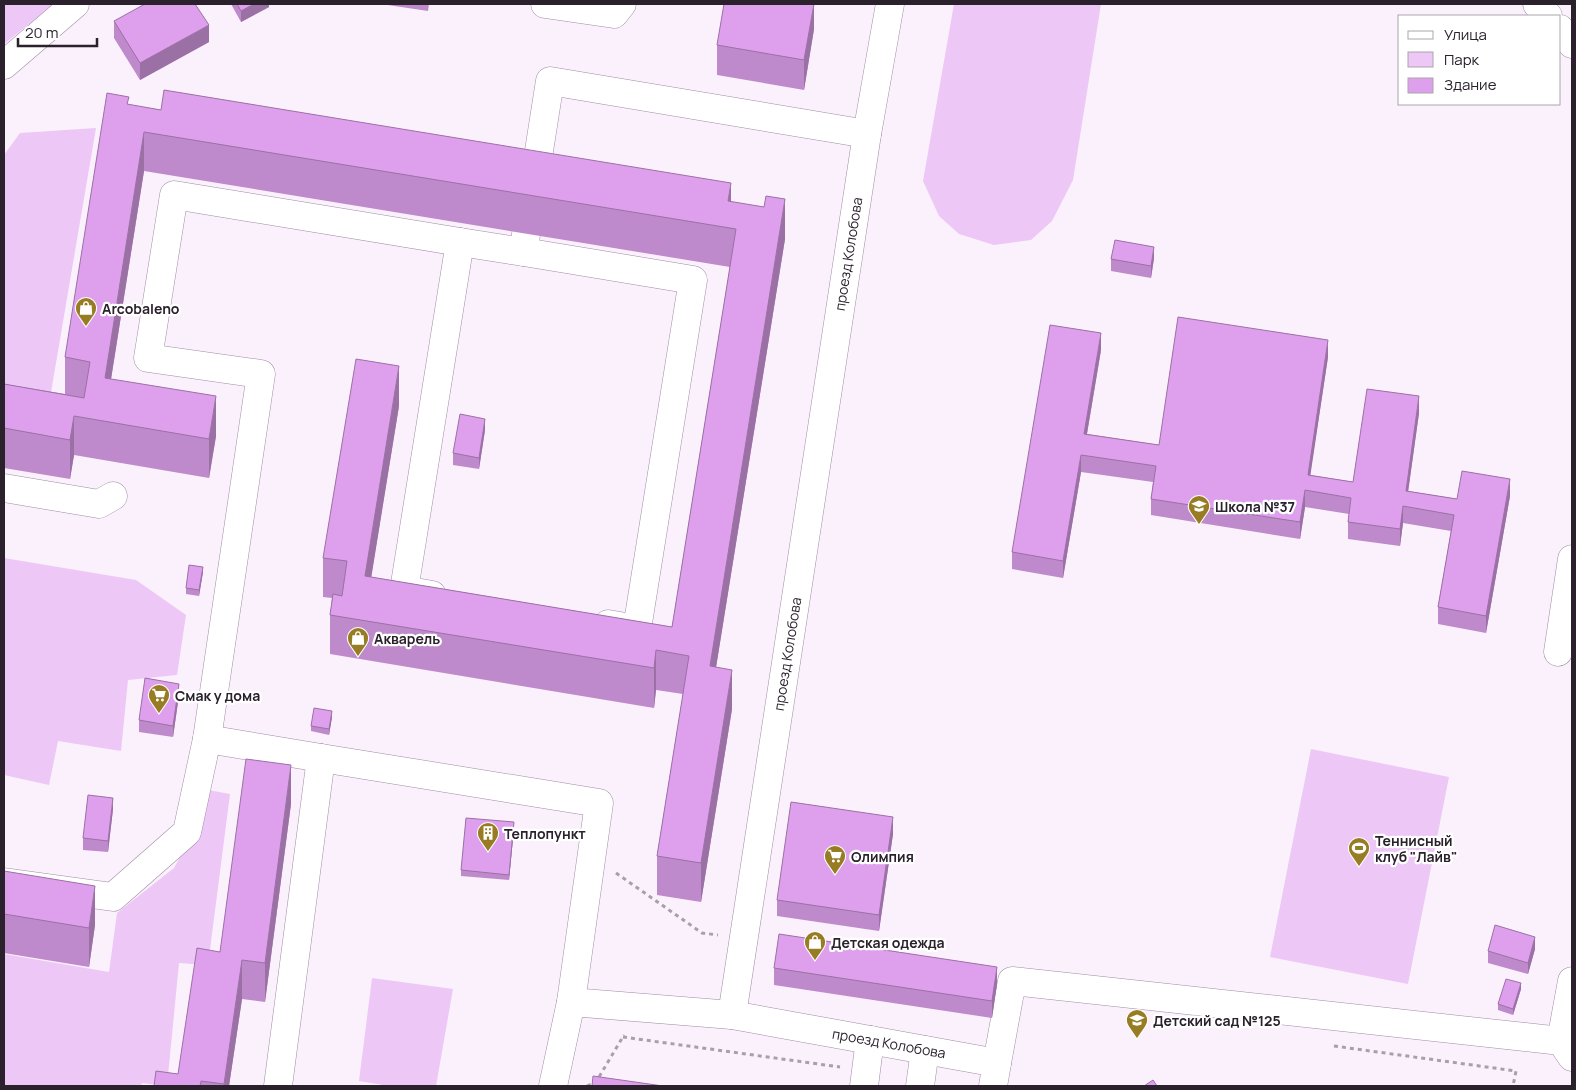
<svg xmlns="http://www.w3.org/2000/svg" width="1576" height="1090" font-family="Manrope,sans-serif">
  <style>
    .green { fill: #edc7f5 }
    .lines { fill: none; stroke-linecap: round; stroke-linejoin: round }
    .minor-casing { stroke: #a18ba6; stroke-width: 29 }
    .path { stroke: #a99fab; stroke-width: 3; stroke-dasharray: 4 4; stroke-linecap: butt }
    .minor { stroke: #fff; stroke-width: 28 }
    .wall { fill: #bf8acb }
    .shaded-wall { fill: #9b70a5 }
    .building { fill: #dea0ec; stroke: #9b70a5 }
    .labels { text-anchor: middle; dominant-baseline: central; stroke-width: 4.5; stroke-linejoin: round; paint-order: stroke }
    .street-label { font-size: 14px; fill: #2a212c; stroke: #fff }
    .poi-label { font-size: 14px; font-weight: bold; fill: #2a212c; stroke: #fff; text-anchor: start }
  </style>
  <rect width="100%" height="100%" fill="#fbf1fd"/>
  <g class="green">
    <path d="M4 4H54L4 44Z"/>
    <path d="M954 4H1101L1073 180 1052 221 1031 240 994 245 959 234 939 216 923 181Z"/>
    <path d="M96 128 49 404 4 403V155L20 133Z"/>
    <path d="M4 558 136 580 186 615 177 675 128 680 121 751 58 741 49 785 4 775Z"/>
    <path d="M1311 749 1449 777 1408 984 1270 957Z"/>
    <path d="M203 789 230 794 208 965 179 963 167 1086 142 1083 141 1086H4V954L109 972 117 913 174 868 190 839Z"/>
    <path d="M372 978 453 989 436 1086H389L359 1081Z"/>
  </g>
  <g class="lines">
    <g class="minor-casing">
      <g id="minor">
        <path d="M545 4 614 14 622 4"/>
        <path d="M890 4 867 134 732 1015 997 1063 993 1086"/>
        <path d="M1537 4 1548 16"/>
        <path d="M1560 29 1572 44"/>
        <path d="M4 65 75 4"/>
        <path d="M533 189 550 81 867 134"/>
        <path d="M526 234 524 252 693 280 637 629 608 624"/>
        <path d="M4 488 99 504 113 496"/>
        <path d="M432 595 404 590 460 242 524 252"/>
        <path d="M1558 652 1572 559"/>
        <path d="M207 739 261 374 148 358 174 195 460 242"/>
        <path d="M4 882 113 897 187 832 207 739 321 758"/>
        <path d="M1561 1041 1572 981"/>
        <path d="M997 1063 1012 981 1561 1041 1572 1057"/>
        <path d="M278 1086 321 758 599 803 571 1002 732 1015"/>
        <path d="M553 1086 571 1002"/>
        <path d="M864 1086 870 1040"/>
        <path d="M920 1086 925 1050"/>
      </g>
    </g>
    <g class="path">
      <path d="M616 873 702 933 718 935"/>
      <path d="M623 1037 840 1067"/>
      <path d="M1334 1046 1516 1071 1513 1086"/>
      <path d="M587 1086 596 1082 624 1035"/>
    </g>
    <use href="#minor" class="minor"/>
  </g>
  <g class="wall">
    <path d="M231 4H269V7L241 22Z"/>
    <path d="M381 4H429L428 11Z"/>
    <path d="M814 4V29L804 90 717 75V45Z"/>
    <path d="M114 21 209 42 140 80 114 38Z"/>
    <path d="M129 105 731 201 785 239 716 667 732 709 701 902 657 895V856L683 694 656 690 654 708 330 654V615L332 598 323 597V558L399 406 371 577 672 627 730 267 144 171 111 379 216 436 209 478 74 455 70 479 4 468V384L65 394V357Z"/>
    <path d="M1154 258 1151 278 1111 271V259Z"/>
    <path d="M1101 350 1087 434 1159 445 1328 357 1310 475 1353 482 1419 413 1408 491 1457 499 1510 496 1486 633 1438 624V607L1451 531 1403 523 1400 546 1348 539V522L1349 514 1305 507 1300 539 1151 515V499L1153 482 1081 472 1063 578 1012 569V552Z"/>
    <path d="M485 430 479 469 453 465V453Z"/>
    <path d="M203 572 199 596 186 594V588Z"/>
    <path d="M179 695 173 737 139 732V720Z"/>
    <path d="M332 717 329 735 311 731V726Z"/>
    <path d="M291 804 265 1002 242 999 229 1086H154L178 1074 220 952Z"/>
    <path d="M113 809 108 852 83 850V838Z"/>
    <path d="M514 828 509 880 461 876V870Z"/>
    <path d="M893 834 879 931 777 916V900Z"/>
    <path d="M4 871 95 925 89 967 4 953Z"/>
    <path d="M1535 949 1528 974 1488 963V951Z"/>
    <path d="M774 968 997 984 992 1018 774 985Z"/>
    <path d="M1521 989 1513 1015 1498 1010V1004Z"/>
  </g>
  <g class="shaded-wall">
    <path d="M254 4H269V7L241 22V11Z"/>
    <path d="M814 4V29L804 90V60Z"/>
    <path d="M209 25V42L140 80V63Z"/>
    <path d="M144 132V171L105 417V378Z"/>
    <path d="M731 183V222L728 201Z"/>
    <path d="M785 199V239L710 705V666Z"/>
    <path d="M1154 247V258L1151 278V266Z"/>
    <path d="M1101 333V350L1084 451V434Z"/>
    <path d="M1328 340V357L1308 491V475Z"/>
    <path d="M399 366V406L365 616V576Z"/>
    <path d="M216 396V436L209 478V439Z"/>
    <path d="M1419 396V413L1406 507V491Z"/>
    <path d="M74 416V455L70 479V440Z"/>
    <path d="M485 419V430L479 469V458Z"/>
    <path d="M1081 455V472L1063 578V561Z"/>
    <path d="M1510 479V496L1486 633V616Z"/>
    <path d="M1305 490V507L1300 539V522Z"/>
    <path d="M1403 506V523L1400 546V529Z"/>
    <path d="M203 567V572L199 596V590Z"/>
    <path d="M656 650V690L654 708V668Z"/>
    <path d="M732 670V709L701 902V863Z"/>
    <path d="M179 684V695L173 737V726Z"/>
    <path d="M332 711V717L329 735V729Z"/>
    <path d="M291 765V804L265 1002V963Z"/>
    <path d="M113 798V809L108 852V841Z"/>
    <path d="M893 817V834L879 931V915Z"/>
    <path d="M514 822V828L509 880V875Z"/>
    <path d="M95 886V925L89 967V928Z"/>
    <path d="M1535 937V949L1528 974V963Z"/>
    <path d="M242 960V999L229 1086H224Z"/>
    <path d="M997 967V984L992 1018V1001Z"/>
    <path d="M1521 983V989L1513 1015V1009Z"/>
  </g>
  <g class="building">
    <path d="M145 4H195L209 25 140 63 114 21Z"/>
    <path d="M237 4H254L241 11Z"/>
    <path d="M724 4H814L804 60 717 45Z"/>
    <path d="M164 90 731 183 728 201 764 207 766 196 785 199 710 666 732 670 701 863 657 856 689 656 656 650 654 668 330 615 333 594 342 596 347 561 323 558 356 359 399 366 365 576 672 627 736 229 144 132 105 378 216 396 209 439 74 416 70 440 4 428V384L84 398 90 362 65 357 107 93 129 97 127 104 161 110Z"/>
    <path d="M1115 240 1154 247 1151 266 1111 259Z"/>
    <path d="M1178 317 1328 340 1308 475 1353 482 1367 389 1419 396 1406 491 1457 499 1462 471 1510 479 1486 616 1438 607 1454 515 1403 506 1400 529 1348 522 1351 498 1305 490 1300 522 1151 499 1156 466 1081 455 1063 561 1012 552 1050 325 1101 333 1084 434 1159 445Z"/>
    <path d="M460 414 485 419 479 458 453 453Z"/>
    <path d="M189 565 203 567 199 590 186 588Z"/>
    <path d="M145 678 179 684 173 726 139 720Z"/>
    <path d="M314 708 332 711 329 729 311 726Z"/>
    <path d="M246 759 291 765 265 963 242 960 224 1084 201 1081 200 1086H154L156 1071 178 1074 197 948 220 952Z"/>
    <path d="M88 795 113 798 108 841 83 838Z"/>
    <path d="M791 802 893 817 879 915 777 900Z"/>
    <path d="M466 818 514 822 509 875 461 870Z"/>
    <path d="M4 871 95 886 89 928 4 914Z"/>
    <path d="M1495 925 1535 937 1528 963 1488 951Z"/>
    <path d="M779 934 997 967 992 1001 774 968Z"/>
    <path d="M1506 979 1521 983 1513 1009 1498 1004Z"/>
    <path d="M593 1076 663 1086H592Z"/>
    <path d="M1153 1080 1157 1086H1144Z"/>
  </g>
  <defs>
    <g id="shop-pin" transform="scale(1.125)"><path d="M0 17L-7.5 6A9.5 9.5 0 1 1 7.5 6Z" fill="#987c24" stroke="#fff"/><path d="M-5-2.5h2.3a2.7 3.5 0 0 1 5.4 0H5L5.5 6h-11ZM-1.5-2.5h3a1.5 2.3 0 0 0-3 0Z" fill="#fff"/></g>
    <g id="school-pin" transform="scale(1.125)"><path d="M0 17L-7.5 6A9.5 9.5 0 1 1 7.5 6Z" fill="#987c24" stroke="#fff"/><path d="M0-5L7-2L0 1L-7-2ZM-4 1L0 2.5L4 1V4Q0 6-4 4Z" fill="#fff"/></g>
    <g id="supermarket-pin" transform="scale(1.125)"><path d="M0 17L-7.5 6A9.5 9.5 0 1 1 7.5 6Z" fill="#987c24" stroke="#fff"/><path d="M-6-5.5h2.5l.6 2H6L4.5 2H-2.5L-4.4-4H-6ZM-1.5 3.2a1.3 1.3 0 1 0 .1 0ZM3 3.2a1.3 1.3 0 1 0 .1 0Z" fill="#fff"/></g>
    <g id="building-pin" transform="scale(1.125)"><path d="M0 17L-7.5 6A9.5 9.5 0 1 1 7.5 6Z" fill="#987c24" stroke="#fff"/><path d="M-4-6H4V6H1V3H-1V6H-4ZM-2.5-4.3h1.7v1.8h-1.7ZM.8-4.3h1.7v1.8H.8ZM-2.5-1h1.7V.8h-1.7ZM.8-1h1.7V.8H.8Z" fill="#fff"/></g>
    <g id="stadium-pin" transform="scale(1.125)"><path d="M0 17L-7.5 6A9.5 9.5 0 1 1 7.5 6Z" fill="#987c24" stroke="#fff"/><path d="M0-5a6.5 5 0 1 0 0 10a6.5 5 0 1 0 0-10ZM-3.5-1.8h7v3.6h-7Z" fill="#fff"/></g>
  </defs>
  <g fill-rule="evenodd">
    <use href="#shop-pin" x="86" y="308"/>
    <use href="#school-pin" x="1199" y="506"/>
    <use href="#shop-pin" x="358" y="638"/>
    <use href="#supermarket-pin" x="159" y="695"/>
    <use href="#building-pin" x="488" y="833"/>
    <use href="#stadium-pin" x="1359" y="848"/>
    <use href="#supermarket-pin" x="835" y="856"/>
    <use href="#shop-pin" x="815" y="942"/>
    <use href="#school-pin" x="1137" y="1020"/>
  </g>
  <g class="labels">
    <g class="street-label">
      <text transform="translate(848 254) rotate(-81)">проезд Колобова</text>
      <text transform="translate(787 654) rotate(-81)">проезд Колобова</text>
      <text transform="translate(889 1043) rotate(10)">проезд Колобова</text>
    </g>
    <g class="poi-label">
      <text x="102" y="308">Arcobaleno</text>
      <text x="1215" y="506">Школа №37</text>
      <text x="374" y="638">Акварель</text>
      <text x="175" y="695">Смак у дома</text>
      <text x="504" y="833">Теплопункт</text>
      <text x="1375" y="840">Теннисный<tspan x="1375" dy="16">клуб "Лайв"</tspan></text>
      <text x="851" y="856">Олимпия</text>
      <text x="831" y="942">Детская одежда</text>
      <text x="1153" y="1020">Детский сад №125</text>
    </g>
  </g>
  <rect width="1576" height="1090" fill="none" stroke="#2a212c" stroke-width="10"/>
  <rect x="1398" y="15" width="162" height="90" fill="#ffffff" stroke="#aaa6ab"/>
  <rect x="1408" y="31" width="25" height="8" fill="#ffffff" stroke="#aaa6ab"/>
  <text x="1444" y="40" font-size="15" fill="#2a212c">Улица</text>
  <rect x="1408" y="52" width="25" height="15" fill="#edc7f5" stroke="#aaa6ab"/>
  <text x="1444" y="65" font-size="15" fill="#2a212c">Парк</text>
  <rect x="1408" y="78" width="25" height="15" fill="#dea0ec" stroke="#aaa6ab"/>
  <text x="1444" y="90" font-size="15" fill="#2a212c">Здание</text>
  <path d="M18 38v8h79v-8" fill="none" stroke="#2a212c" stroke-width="2.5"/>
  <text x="25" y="38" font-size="15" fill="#2a212c" stroke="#ffffff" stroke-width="4" paint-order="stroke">20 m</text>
</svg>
